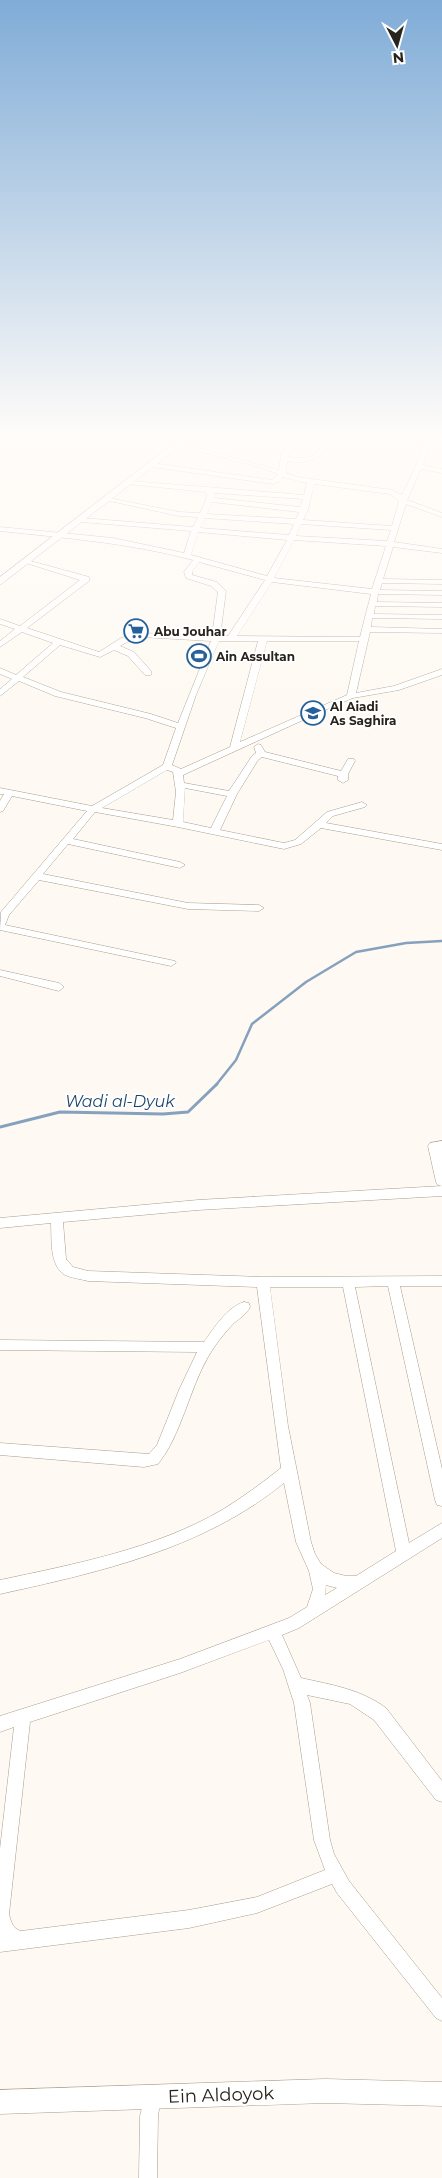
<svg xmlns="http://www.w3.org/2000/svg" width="442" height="2178" font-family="Montserrat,sans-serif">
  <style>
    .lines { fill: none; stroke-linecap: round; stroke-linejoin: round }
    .stream-far1 { stroke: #85a1be; stroke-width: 2.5 }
    .stream { stroke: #85a1be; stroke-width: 3 }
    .street-casing { stroke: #aa9d8d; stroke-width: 1 }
    .secondary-casing { stroke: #aa9d8d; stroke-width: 1 }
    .street { fill: #fff; fill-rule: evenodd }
    .secondary { fill: #fff; fill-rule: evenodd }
    .labels { text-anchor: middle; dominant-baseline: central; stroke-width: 4; stroke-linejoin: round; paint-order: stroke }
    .far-poi-label { font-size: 12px; font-weight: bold; fill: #28241d; stroke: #fff; text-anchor: start }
    .water-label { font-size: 16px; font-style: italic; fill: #19456c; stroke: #fff }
    .near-street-label { font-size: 18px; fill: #28241d; stroke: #fff }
  </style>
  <rect width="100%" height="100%" fill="#fef9f2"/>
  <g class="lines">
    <path class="stream-far1" d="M216 1085 236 1060 252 1024 306 982 356 952 406 943 442 941"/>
    <path class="stream" d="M0 1127 60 1112 163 1114 188 1112 217 1084"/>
    <g class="street-casing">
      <g id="street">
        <path d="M298 433H305L287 457C315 461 315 455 330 433H337C321 457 317 465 287 461L286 473 297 477 392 490 402 495 416 466 425 435 417 433H442L432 435 423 465 442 469V473L421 469 407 500 442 513V517L406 504 394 542 442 549V553L393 547 383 579 442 580V584L382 583 380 590 442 591V595L378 594 377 602 442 603V607L375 606 374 614 442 615V619L372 618 371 627 442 629V633L370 632 356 693 394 686 442 669V675L399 690 353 698 336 705 183 775 184 783 229 791 252 756 256 753 254 747 258 744 261 745 265 752 341 771 348 759H354L355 761 348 774V780L343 783 338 780V776L262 757 258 760 237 794 220 830 284 843 295 840 327 812 362 802 367 805 365 807 333 816 326 823 442 844V850L321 828 301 844 284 849 178 827 95 812 73 839 180 862 185 865 180 868 68 844 43 874 188 903 259 905 264 908 259 911 188 909 39 880 9 915 5 925 175 961 176 963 171 966 0 930 1 912 87 811 12 796 3 811 0 812V801L4 794H0V788L92 806 163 765 176 728 145 718 55 696 19 681 0 696V689L12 679 0 674V668L16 675 53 643 22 632 0 647V641L15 629 0 624V619L20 626 80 580 23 562 27 560 89 577V581L27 628 99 652 121 638 141 633 212 636 218 592 211 586 186 578 184 572 193 560C130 543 65 538 0 531V527L113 538 184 553 191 531 82 522 78 520 82 518 193 527 198 517 179 516 105 500 109 498 179 512 200 513 206 500 207 494 205 492 129 484 127 483 131 481 304 495 307 483 283 477 280 481 273 484 152 467 149 465 152 463 272 480 278 474 263 468 175 445 178 443 279 470 281 455ZM314 484 390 494 399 501 392 526 303 520 308 510ZM214 493 303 499 300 507 214 498ZM212 502 299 512 296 519 207 514ZM205 518 294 524 289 535 200 528ZM301 524 391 530 387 541 296 536ZM198 532 287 540 267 576 191 555ZM294 540 386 546 372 589 274 578ZM199 562 265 580 228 636H220L226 591 217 582 192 575V572ZM272 582 371 594 360 637 237 636ZM141 637 211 641 178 723 151 714 61 692 23 677 60 645 100 657 114 650 128 656 145 675H151V671L134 652 120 646 127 642ZM219 641H258L230 747 181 769 172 765 196 695ZM267 641H359L347 695 240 742ZM167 770 173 772 176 792 173 820 102 808ZM185 788 227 796 211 828 183 822Z"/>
        <path d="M0 970 59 983 64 987 59 991 0 976Z"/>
        <path d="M442 1141V1196L198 1210 63 1222 66 1259 73 1267 88 1271 263 1277 442 1276V1286H400L442 1469V1506L437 1505 435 1500 388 1286 355 1287 409 1543 442 1523V1538L299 1628 282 1635 301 1678C332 1685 360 1689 386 1708L442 1781V1802L436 1800 374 1720 350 1704 307 1695 310 1703 330 1840 334 1854 349 1881 442 1998V2021L436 2018 337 1893 332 1884 257 1913 189 1928 0 1952V1849L14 1727 0 1732V1716L180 1659 289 1618 307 1607 313 1589 309 1571 296 1542 284 1483C203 1549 100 1572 0 1594V1580C75 1564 155 1549 222 1510 243 1497 262 1483 281 1468L257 1287 88 1281C81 1279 71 1278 65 1275 49 1265 52 1240 51 1223L0 1228V1218L198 1200 442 1186 438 1185 436 1182 428 1146 430 1143ZM270 1287H343L396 1551 356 1576H346L334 1573 321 1564 315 1554 311 1542 288 1426ZM326 1585 337 1588 325 1595ZM269 1640 283 1669 294 1703 314 1840 325 1870 257 1897 189 1910 21 1931C13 1929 11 1922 9 1914L30 1722 180 1673Z"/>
        <path d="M244 1302 249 1303 250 1307C247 1314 240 1318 234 1323 224 1333 215 1345 208 1357 189 1390 181 1436 158 1464L144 1467 0 1455V1443L149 1454 157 1445 179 1390 197 1352 0 1350V1340L204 1342C214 1328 227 1307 244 1302Z"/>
        <path d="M152 2088 158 2091 161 2097 158 2116 157 2178H139L140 2116 146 2091Z"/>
      </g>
    </g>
    <g class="secondary-casing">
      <g id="secondary">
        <path d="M187 433H197L0 585V577Z"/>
        <path d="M325 2079 442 2082V2106L325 2103 0 2114V2090Z"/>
      </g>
    </g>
    <use href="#street" class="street"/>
    <use href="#secondary" class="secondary"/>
  </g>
  <linearGradient id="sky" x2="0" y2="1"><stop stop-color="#80acd7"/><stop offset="0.59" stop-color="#fffcf9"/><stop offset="1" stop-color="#fffcf9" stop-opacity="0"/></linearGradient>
  <rect width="442" height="738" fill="url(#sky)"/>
  <defs>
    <g id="supermarket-ring" transform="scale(1.25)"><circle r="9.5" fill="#fff" stroke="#256299" stroke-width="1.5"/><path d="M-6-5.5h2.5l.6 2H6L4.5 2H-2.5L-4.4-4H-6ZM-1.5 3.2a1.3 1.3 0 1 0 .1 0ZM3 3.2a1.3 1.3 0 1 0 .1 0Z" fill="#256299"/></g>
    <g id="stadium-ring" transform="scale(1.25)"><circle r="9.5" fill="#fff" stroke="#256299" stroke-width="1.5"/><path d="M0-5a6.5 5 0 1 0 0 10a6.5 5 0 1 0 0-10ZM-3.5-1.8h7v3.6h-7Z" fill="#256299"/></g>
    <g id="school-ring" transform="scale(1.25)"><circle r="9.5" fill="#fff" stroke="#256299" stroke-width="1.5"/><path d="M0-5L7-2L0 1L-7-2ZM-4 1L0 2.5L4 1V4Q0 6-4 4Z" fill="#256299"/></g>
  </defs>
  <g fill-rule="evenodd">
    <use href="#supermarket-ring" x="136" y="631"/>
    <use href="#stadium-ring" x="199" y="656"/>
    <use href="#school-ring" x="313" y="713"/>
  </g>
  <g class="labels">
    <g class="far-poi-label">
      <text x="154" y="631">Abu Jouhar</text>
      <text x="216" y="656">Ain Assultan</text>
      <text x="330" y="706">Al Aiadi<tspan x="330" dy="14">As Saghira</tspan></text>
    </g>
    <g class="water-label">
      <text x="120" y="1101">Wadi al-Dyuk</text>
    </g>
    <g class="near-street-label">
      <text transform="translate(221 2095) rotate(-2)">Ein Aldoyok</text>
    </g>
  </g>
  <g transform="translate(397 45) rotate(174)" stroke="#ffffff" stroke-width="4" paint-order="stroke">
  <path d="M0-4L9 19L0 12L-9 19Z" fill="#28241d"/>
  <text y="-8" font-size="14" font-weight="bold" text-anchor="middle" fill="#28241d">N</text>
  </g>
</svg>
